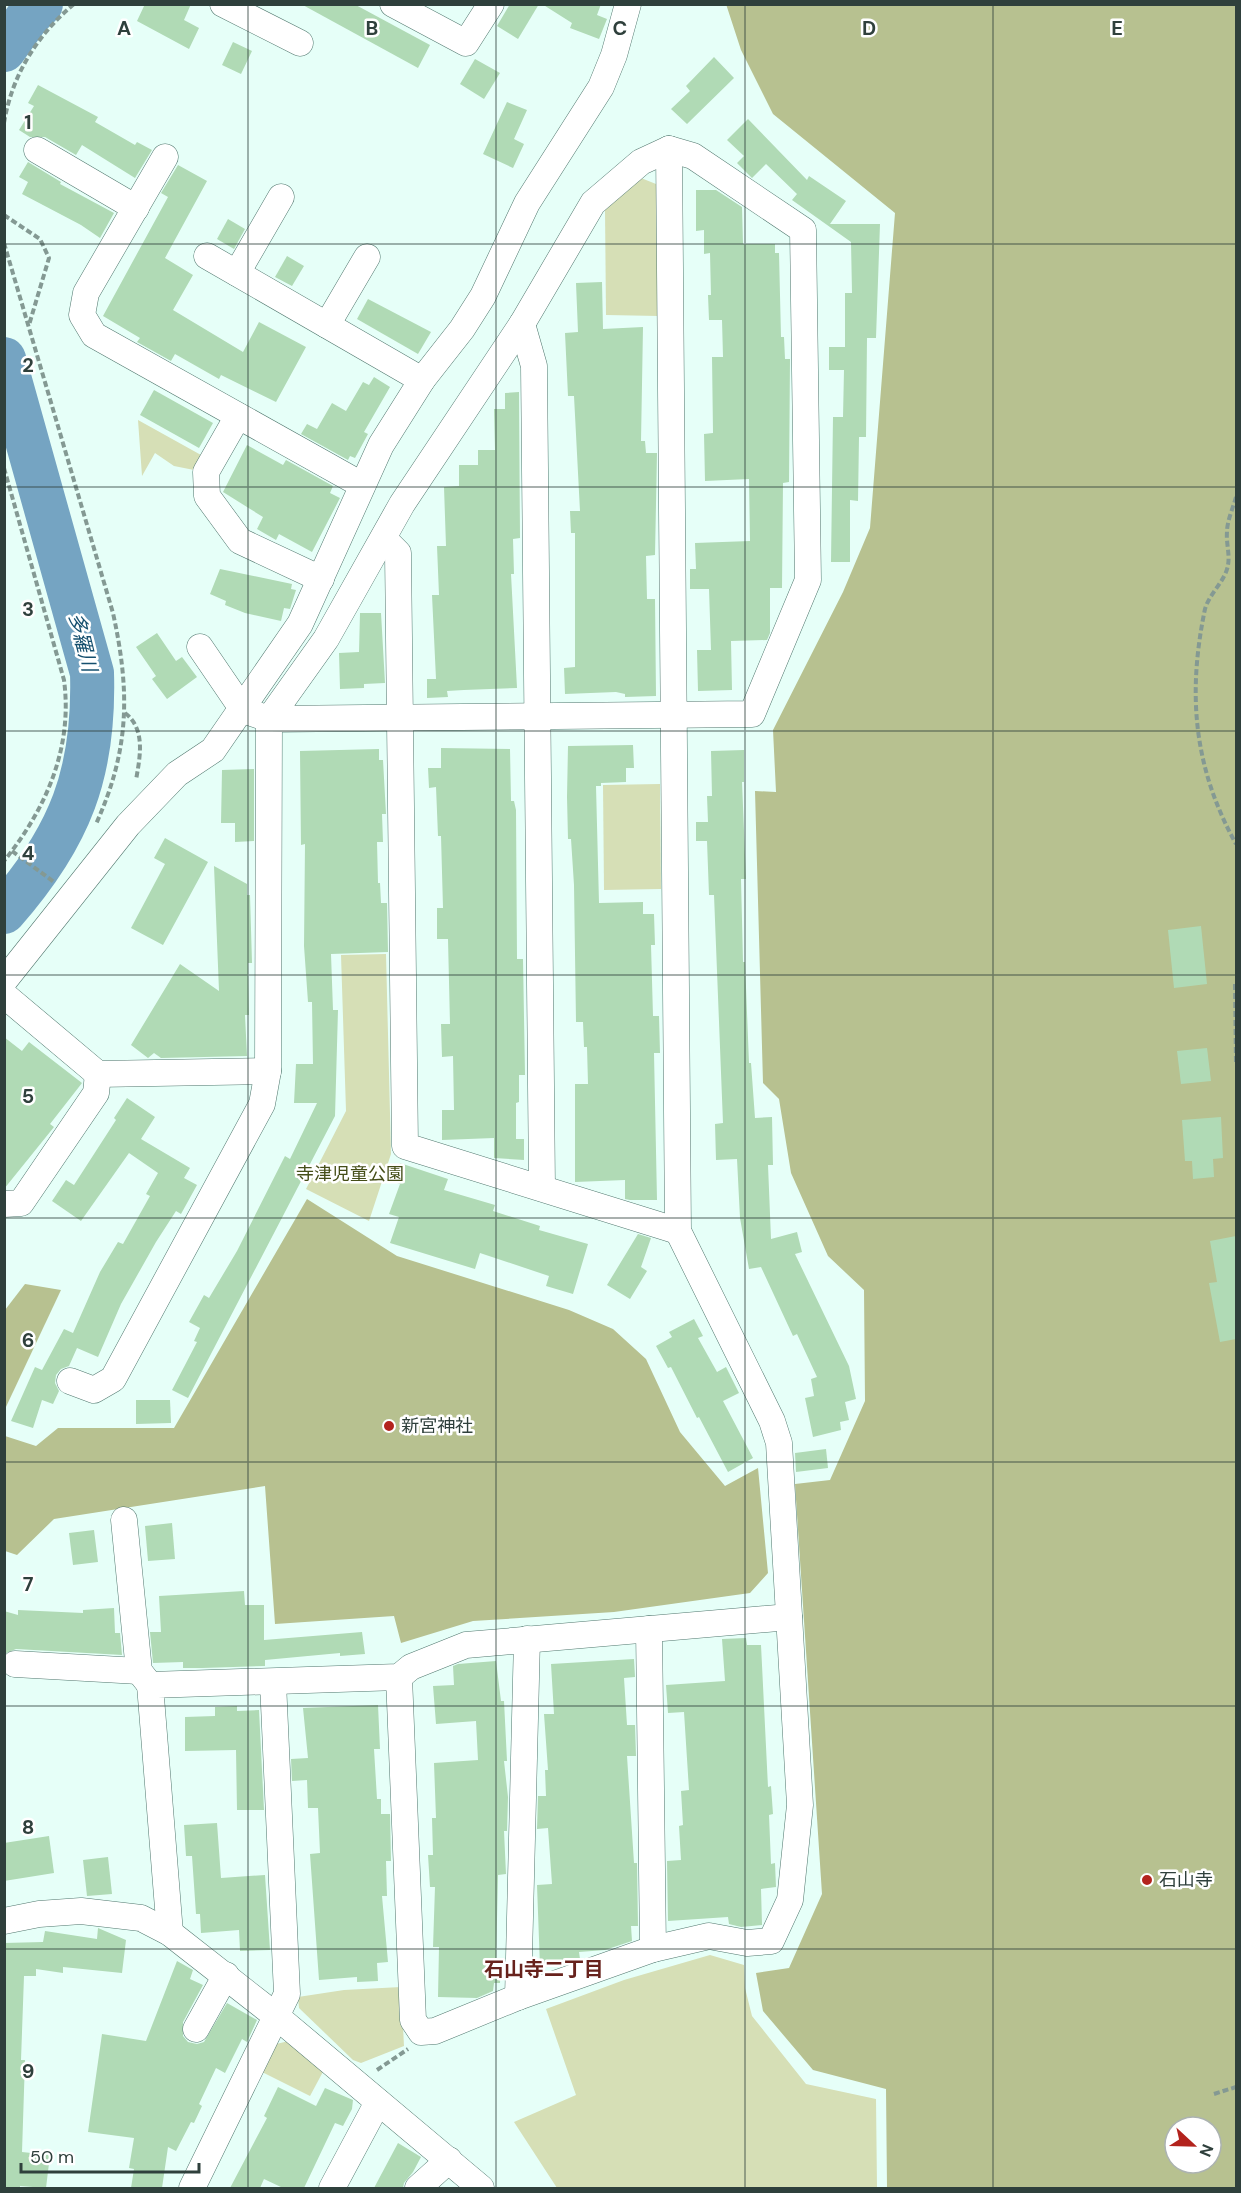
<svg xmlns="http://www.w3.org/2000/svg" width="1241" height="2193" font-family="'DM Sans','Noto Sans JP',sans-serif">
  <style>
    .green { fill: #d6dfb6 }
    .forest { fill: #b7c190; fill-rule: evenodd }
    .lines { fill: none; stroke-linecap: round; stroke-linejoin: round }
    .river { stroke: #75a4c2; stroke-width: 44 }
    .building { fill: #b0dab5 }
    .street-casing { stroke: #52786f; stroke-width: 27 }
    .path { stroke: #849993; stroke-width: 4; stroke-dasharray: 6 3; stroke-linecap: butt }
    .street { stroke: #fff; stroke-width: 26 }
    .grid { fill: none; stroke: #2f403c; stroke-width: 1.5; stroke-opacity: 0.55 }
    .poi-dot { fill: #b3231d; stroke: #fff; stroke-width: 2 }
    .labels { text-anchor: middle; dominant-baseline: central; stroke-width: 5; stroke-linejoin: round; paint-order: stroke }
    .park-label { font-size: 18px; fill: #454e18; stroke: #fff }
    .poi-label { font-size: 18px; fill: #2f403c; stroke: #fff; text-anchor: start }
    .water-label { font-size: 20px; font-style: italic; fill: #154f6e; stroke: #fff }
    .neighbourhood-label { font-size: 20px; font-weight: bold; fill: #67221c; stroke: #fff }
    .grid-label { font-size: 20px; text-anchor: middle; font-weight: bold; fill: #2f403c; stroke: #fff; stroke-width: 5; stroke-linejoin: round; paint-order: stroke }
  </style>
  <rect width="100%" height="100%" fill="#e6fff8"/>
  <g class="green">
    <path d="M641 178 656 184 659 316 606 315 605 210Z"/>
    <path d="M138 420 201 455 194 470 174 466 155 453 142 476Z"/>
    <path d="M660 784 661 889 604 890 603 785Z"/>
    <path d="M386 954 391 1154 369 1221 306 1189 346 1111 341 955Z"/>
    <path d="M710 1955 744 1965 745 1988 752 2016 806 2084 876 2099 877 2188H557L514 2122 576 2095 546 2009 624 1980Z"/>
    <path d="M401 1987 404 2046 361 2063 353 2060 299 2008 298 1997 344 1990Z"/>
    <path d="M289 2041 325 2068 310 2096 262 2072 276 2044Z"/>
  </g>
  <g class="forest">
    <path d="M726 4 1236 5V2188H887L886 2089 813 2070 763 2011 756 1973 789 1968 822 1894 795 1484 830 1480 865 1401 864 1290 828 1256 791 1173 779 1099 763 1083 755 791 776 792 773 730 843 592 870 528 895 213 773 114 741 50ZM1175 2127H1211V2163H1175Z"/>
    <path d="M307 1199 397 1256 569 1310 613 1329 646 1359 680 1432 725 1486 758 1468 768 1573 750 1593 614 1612 473 1621 401 1643 394 1616 275 1624 265 1486 54 1519 17 1555 5 1551V1436L36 1446 58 1428H174Z"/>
    <path d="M25 1284 61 1290 5 1409V1310Z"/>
  </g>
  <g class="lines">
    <g class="river">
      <path d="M4 50 27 18 41 4"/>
      <path d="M4 359 92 673C95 773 70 837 4 912"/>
    </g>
  </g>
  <g class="building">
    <path d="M145 4H191L184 20 199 28 189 49 137 21Z"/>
    <path d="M301 4H354L430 45 418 68Z"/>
    <path d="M510 4H539L518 39 497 26Z"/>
    <path d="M542 4H601L597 15 607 19 599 39 570 28 572 23Z"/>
    <path d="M233 42 252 51 241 74 222 65Z"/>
    <path d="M714 57 734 78 687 124 671 109 690 91 686 86Z"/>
    <path d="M475 59 500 73 484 99 460 84Z"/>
    <path d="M38 85 98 117 95 122 135 145 137 142 152 150 135 178 82 145 76 155 45 137H30L19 130 34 106 28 103Z"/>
    <path d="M507 102 527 110 514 139 524 144 513 168 483 154Z"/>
    <path d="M748 119 807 180 809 176 846 201 830 224H880L876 338H867L866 437H859L858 501 850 500V562H831L833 417H843L844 370H829V347H845V293H852L851 242 792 200 797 194 766 164 752 178 737 163 744 156 727 140Z"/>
    <path d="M28 162 61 182 60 184 114 213 100 238 81 225 22 194 28 182 19 177Z"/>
    <path d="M178 165 207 181 165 258 193 275 173 310 243 352 259 322 306 347 276 402 221 375 219 379 175 354 171 361 137 342 140 338 103 316 168 197 161 193Z"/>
    <path d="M696 190H716L742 207 743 244H775V253H779L781 337H784L785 359H790L789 482 783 483 782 588H770V633L767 640 731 641 732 690 698 691 697 650H711L709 589H690V569H696L695 543 750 541 749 479 705 481 704 434 713 433 712 357H723L722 320H709L708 295H711L710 253 704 254V230L696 231Z"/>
    <path d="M228 219 245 229 234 249 217 239Z"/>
    <path d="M287 256 304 266 292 286 275 277Z"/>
    <path d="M602 282 603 329 643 327 641 441H645L646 453H657L655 555 646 556 647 599H655L656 696 625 697V694L616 692 565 694 564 668 575 667V533H571L570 511H580L574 396H568L565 333 578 332 576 283Z"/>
    <path d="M368 299 431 332 418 354 357 319Z"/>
    <path d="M374 377 390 387 364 432 368 434 355 458 350 456 348 460 301 434 307 424 317 429 332 403 346 411 363 382 369 385Z"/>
    <path d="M154 390 213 423 199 448 140 415Z"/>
    <path d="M519 392 520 538 513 539 514 574H511L517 688 464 690 447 691 448 697 427 698V679H436L432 595H439L437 546H446L444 487 459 486V465H478V450H495L494 409H505V393Z"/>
    <path d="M247 445 283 465 286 460 333 486 330 493 340 498 312 552 279 534 276 540 257 529 263 517 223 492Z"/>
    <path d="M220 569 292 584 291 589 296 590 290 609 284 608 281 621 245 613 225 605 226 601 210 594Z"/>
    <path d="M360 613H381L385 683 364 684V688L340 689 339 653 359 652Z"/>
    <path d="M157 633 176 661 182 657 197 677 167 699 152 679 156 676 136 647Z"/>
    <path d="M633 745 634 768H626V782L601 783V786H596L599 903 643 902V914H654L655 945H651L653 1016H659L660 1053H654L657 1200H630L625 1199V1180L575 1182V1084H588L587 1047H584L583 1022H576L574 885 571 839H568L567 797 568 746Z"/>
    <path d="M441 748 510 749 511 801H514L516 810 517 959H523L525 1075H519V1102L516 1103V1139H524V1160L494 1158V1138L442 1140V1110H454L453 1056 442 1057 441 1024H450L448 939H437V908H443L441 836H438L436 787 429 788 428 768H441Z"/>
    <path d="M379 749V760H383L386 814H382L383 842H377L378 883H380L381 903H387L388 952 331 954 333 1010H338L335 1116 188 1398 172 1390 197 1342 194 1341 200 1328 189 1322 204 1295 209 1298 237 1251 285 1156 290 1159 317 1103H294L296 1064H313L312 1002H308L304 946 305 844 301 845 300 751Z"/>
    <path d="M744 750V782H742L746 879H741L743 962H745L749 1063H751L755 1118 772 1117 773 1165H768L771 1239 797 1232 802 1252 795 1254 849 1366 856 1399 845 1402 849 1420 840 1422 841 1430 813 1437 805 1398 814 1396 811 1379 817 1377 797 1334 793 1336 761 1267 749 1269 740 1218 737 1159 716 1160 715 1124 723 1123 714 895H709L707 841H696V822H708L707 796H712L711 751Z"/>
    <path d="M254 769V841L235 842V823H221L222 770Z"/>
    <path d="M165 838 208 862 163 945 131 928 165 864 154 858Z"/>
    <path d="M214 866 247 884V895H250L252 963H248L249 1015H245L247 1056 161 1058 154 1053 148 1058 131 1045 180 964 219 991Z"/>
    <path d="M1201 926 1207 984 1174 988 1168 930Z"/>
    <path d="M4 1037 22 1051 29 1042 82 1083 50 1124 54 1127 4 1189Z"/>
    <path d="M1207 1048 1211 1081 1181 1084 1177 1051Z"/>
    <path d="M127 1098 155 1117 141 1139 190 1168 184 1178 197 1185 181 1214 176 1211 156 1242 121 1304 98 1357 77 1348 69 1366 61 1369 56 1375 55 1383 59 1391 53 1404 42 1400 33 1428 11 1421 35 1367 42 1370 64 1329 73 1333 100 1272 118 1242 123 1244 150 1196 146 1194 158 1173 129 1153 81 1221 52 1201 66 1180 74 1185 116 1120 114 1118Z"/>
    <path d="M1221 1117 1223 1158 1213 1159 1214 1177 1193 1179 1192 1161H1185L1182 1120Z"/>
    <path d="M400 1163 448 1179 444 1190 495 1205 493 1211 540 1226 539 1230 588 1244 573 1294 546 1286 549 1276 480 1253 475 1269 390 1243 399 1217 389 1214 400 1184 394 1182Z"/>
    <path d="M638 1234 651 1238 641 1267 647 1271 630 1299 607 1285Z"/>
    <path d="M1236 1236V1339L1220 1342 1209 1283 1217 1282 1210 1241Z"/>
    <path d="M694 1319 703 1336 698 1338 717 1372 726 1367 739 1393 723 1401 753 1458 728 1472 699 1417 697 1418 671 1367 668 1368 656 1346 672 1337 669 1332Z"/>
    <path d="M136 1400H170L171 1423 136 1424Z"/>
    <path d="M826 1449 828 1468 796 1472 795 1453Z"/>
    <path d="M172 1523 175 1559 148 1561 145 1526Z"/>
    <path d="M94 1530 98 1562 73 1565 69 1533Z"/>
    <path d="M244 1591 245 1605H264V1640L362 1632 365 1654 340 1656V1653L265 1660V1666L202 1668H183V1662L153 1663 150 1632H161L159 1596Z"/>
    <path d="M114 1608 115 1633H120L122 1655 16 1649 4 1654V1611L18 1615V1610L83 1613V1610Z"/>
    <path d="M746 1638 747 1645H761L768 1787 771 1786 773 1814 769 1815 771 1864 775 1863 776 1887 761 1889 762 1925 741 1927 729 1924 728 1917 668 1921 667 1861 681 1860 679 1826 683 1825 681 1791 689 1790 684 1712 668 1713 666 1685 725 1681 722 1639Z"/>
    <path d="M634 1659 635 1677 624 1678 627 1725H635L636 1756H627L634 1863H637L638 1926H631L632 1941 605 1950 579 1952 580 1959 560 1966 540 1967 537 1885 552 1884 548 1828 537 1829 538 1796H546L545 1770H548L544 1714H554L551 1664Z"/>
    <path d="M496 1661 501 1701H504L507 1761H504L508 1797 507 1831H504L506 1874 498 1875 496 1963H501L500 1983H494L493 1991 477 1998 438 1997 439 1947H433L435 1887H430L428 1855H433L432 1818H436L434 1763 478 1760 476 1721 436 1724 433 1686 454 1685 453 1666 458 1664Z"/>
    <path d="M378 1705 380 1749H374L377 1799H381V1814H390L391 1861H386L387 1896H382L388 1962 377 1963 378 1981 357 1982V1977L319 1980 310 1854 320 1853 318 1808H308L307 1780 292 1781 291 1759 308 1758 303 1708Z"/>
    <path d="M237 1706V1711L259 1710 264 1810H237L236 1750 185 1751V1717L215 1716V1707Z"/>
    <path d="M217 1823 221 1878 265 1875 270 1950 240 1951 239 1930 201 1933 200 1914H196L192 1856H186L184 1825Z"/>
    <path d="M49 1836 54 1873 4 1881V1843Z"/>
    <path d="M108 1857 112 1894 87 1896 83 1860Z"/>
    <path d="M98 1928 126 1940 122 1973 63 1967V1973L36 1969V1976H24L21 2060H25L22 2152 50 2155 46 2188 20 2186V2188H4V1943L43 1942 45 1931 97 1939Z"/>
    <path d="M177 1961 193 1970 190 1979 203 1985 183 2022V2036L188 2042 197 2044 204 2042 227 2003 257 2020 247 2042 242 2039 225 2073 216 2068 199 2104 202 2106 194 2123 191 2122 176 2151 168 2147 162 2188H131L134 2169 129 2168 134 2138 88 2132 102 2034 146 2041Z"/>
    <path d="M278 2087 316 2106 325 2088 353 2100 352 2109 343 2126 335 2123 304 2188H283L264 2179 260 2188H230L267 2118 264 2116Z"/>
    <path d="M398 2143 421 2157 413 2172 404 2183 403 2188H374Z"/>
  </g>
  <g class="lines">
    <g class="street-casing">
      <g id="street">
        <path d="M223 4 300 43"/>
        <path d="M393 4 466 43 491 4"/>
        <path d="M37 150 136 208"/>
        <path d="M165 157 86 293 82 315 94 335 362 485"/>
        <path d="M207 256 422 380"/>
        <path d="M237 273 281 197"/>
        <path d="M522 324 534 366 542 1188"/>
        <path d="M327 325 367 257"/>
        <path d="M238 416 206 472 207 496 240 541 321 579"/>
        <path d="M384 539 398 553 405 1146 678 1231"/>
        <path d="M4 981 128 825 177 774 213 750 300 624 381 445 422 380 462 329 483 296 527 203 601 87 614 55 628 4"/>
        <path d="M4 995 98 1074 268 1071"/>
        <path d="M4 1204 21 1203 96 1093 98 1074"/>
        <path d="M70 1381 94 1390 113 1379 262 1104 268 1071 269 719 326 639 402 504 522 324 593 203 641 162 669 149 693 156 803 230 808 580 752 714 269 719 243 710 200 647"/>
        <path d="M124 1520 139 1671 150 1685"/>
        <path d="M649 1629 653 1949"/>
        <path d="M15 1664 139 1671"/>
        <path d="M399 1677 413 2020 421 2032 435 2031 518 1997 653 1949 709 1936 747 1943 771 1941 790 1900 800 1805 779 1443 772 1421 678 1231 669 149"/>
        <path d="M4 1921 39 1914 81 1911 141 1918 170 1933 276 2016 481 2188"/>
        <path d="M170 1933 150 1685 399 1677 411 1667 466 1645 789 1617"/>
        <path d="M518 1997 527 1639"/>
        <path d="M196 2029 226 1975"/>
        <path d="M192 2188 287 1994 273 1682"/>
        <path d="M332 2188 378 2102"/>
        <path d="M418 2188 449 2160"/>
      </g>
    </g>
    <g class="path">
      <path d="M4 5 5 4"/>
      <path d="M4 123C12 75 37 35 74 4"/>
      <path d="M4 215 40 239 49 258 29 325"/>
      <path d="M4 243 113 613C130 691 130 749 96 824"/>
      <path d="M4 468 64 680C73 748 46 809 4 861"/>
      <path d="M1236 497C1233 508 1227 521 1227 532 1226 543 1230 554 1228 565 1226 580 1209 594 1205 609 1187 695 1194 768 1236 844"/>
      <path d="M125 713C146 729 140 757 136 780"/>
      <path d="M12 851 54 882"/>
      <path d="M1235 984 1236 1062"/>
      <path d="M377 2070 408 2049"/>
      <path d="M1214 2094 1236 2087"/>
    </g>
    <use href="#street" class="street"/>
  </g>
  <path class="grid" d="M248 4V2188M496 4V2188M745 4V2188M993 4V2188M4 244H1236M4 487H1236M4 731H1236M4 975H1236M4 1218H1236M4 1462H1236M4 1706H1236M4 1949H1236"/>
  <g class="poi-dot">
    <circle cx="389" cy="1426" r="6"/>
    <circle cx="1147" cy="1880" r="6"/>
  </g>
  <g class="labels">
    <g class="park-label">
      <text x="350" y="1174">寺津児童公園</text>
    </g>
    <g class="poi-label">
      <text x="401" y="1426">新宮神社</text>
      <text x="1159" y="1880">石山寺</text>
    </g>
    <g class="water-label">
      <text transform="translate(83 642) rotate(76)">多羅川</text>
    </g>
    <g class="neighbourhood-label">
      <text x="544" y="1969">石山寺二丁目</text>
    </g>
  </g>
  <g class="grid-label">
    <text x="124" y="35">A</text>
    <text x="372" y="35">B</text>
    <text x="620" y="35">C</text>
    <text x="869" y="35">D</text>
    <text x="1117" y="35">E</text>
    <text x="28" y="129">1</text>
    <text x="28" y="372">2</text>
    <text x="28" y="616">3</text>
    <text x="28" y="860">4</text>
    <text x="28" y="1103">5</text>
    <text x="28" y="1347">6</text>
    <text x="28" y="1591">7</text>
    <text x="28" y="1834">8</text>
    <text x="28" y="2078">9</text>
  </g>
  <rect width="1241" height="2193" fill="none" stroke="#2f403c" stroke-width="12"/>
  <g transform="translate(1193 2145) rotate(112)"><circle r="28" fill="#ffffff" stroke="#acb3b1" stroke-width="1.5"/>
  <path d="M0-4.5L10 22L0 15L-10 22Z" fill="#b3231d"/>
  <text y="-9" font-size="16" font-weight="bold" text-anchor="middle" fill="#2f403c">N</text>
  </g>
  <path d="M21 2163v9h178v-9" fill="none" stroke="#2f403c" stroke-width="3"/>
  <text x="30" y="2163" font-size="18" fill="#2f403c" stroke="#ffffff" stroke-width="4.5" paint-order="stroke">50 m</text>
</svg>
